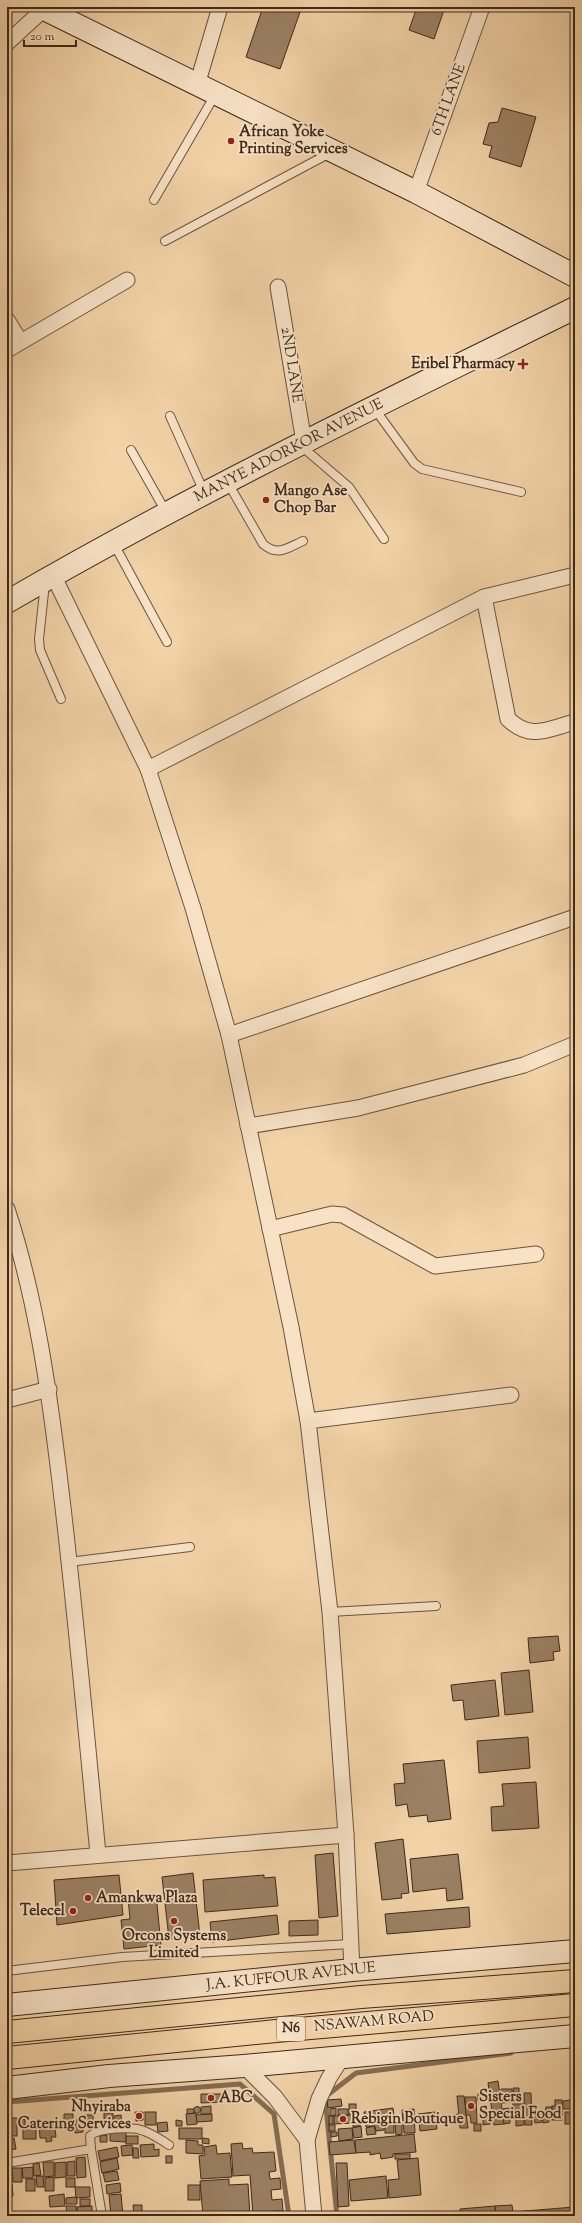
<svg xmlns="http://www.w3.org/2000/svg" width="582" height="2223" font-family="'Sorts Mill Goudy',serif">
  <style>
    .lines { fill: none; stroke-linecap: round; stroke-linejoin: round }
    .stream { stroke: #856c53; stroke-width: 5 }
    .building { fill: #9c8164; stroke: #3e291c }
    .lane-casing { stroke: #6b543f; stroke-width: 10 }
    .street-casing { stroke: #6b543f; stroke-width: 17 }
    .secondary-casing { stroke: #3e291c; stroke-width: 24 }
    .highway-casing { stroke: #3e291c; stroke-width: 24 }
    .lane { stroke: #f7e2c6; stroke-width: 8 }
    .street { stroke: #f7e2c6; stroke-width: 15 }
    .secondary { stroke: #f7e2c6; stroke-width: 22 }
    .highway { stroke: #f2d3a7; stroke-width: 22 }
    .poi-dot { fill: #8f2418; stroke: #f7e2c6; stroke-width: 1.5 }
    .labels { text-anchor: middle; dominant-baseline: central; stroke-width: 3.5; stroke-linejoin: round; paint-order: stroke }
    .shield { fill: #f7e2c6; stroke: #76604f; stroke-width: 1 }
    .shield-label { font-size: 14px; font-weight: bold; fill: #3e291c }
    .street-label { font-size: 15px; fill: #3e291c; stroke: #f7e2c6 }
    .poi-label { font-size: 15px; font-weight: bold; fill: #3e291c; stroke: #f7e2c6; text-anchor: start }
  </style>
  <rect width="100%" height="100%" fill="#f2d3a7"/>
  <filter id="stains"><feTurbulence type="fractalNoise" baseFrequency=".005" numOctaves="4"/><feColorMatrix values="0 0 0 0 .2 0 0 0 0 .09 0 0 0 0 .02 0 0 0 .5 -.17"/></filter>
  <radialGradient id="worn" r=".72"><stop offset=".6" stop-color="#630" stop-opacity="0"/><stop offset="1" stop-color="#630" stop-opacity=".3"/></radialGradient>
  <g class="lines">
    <g class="stream">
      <path d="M7 2102 240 2084 274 2114 289 2216"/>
      <path d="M337 2216 325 2097 356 2073 511 2053"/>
    </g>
  </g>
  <g class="building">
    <path d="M263 7H285L300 12 280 69 246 57Z"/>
    <path d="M417 7H445L434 39 409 30Z"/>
    <path d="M502 108 536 117 521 167 489 157 492 146 483 144 489 123 498 122Z"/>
    <path d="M558 1636 560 1651 553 1652 554 1660 530 1663 528 1638Z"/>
    <path d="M529 1670 533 1712 505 1715 501 1673Z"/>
    <path d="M495 1680 499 1716 465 1720 463 1700 453 1701 451 1685Z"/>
    <path d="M528 1737 530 1768 479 1773 477 1741Z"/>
    <path d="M444 1760 451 1819 428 1822 427 1815 409 1817 407 1804 396 1806 394 1784 405 1783 403 1764Z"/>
    <path d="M536 1782 539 1828 492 1831 491 1807 504 1806 502 1784Z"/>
    <path d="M403 1839 409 1893 401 1894 402 1898 382 1900 375 1843Z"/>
    <path d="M333 1853 338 1916 319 1918 315 1855Z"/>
    <path d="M458 1854 463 1899 447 1901 446 1888 413 1892 410 1859Z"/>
    <path d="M193 1873 200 1936 169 1939 162 1877Z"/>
    <path d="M119 1875 123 1915 57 1925 54 1880Z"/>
    <path d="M264 1875V1878L275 1877 278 1906 205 1912 203 1880Z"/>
    <path d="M156 1894 161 1945 124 1949 121 1920 130 1919 128 1897Z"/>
    <path d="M469 1907 470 1927 387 1934 385 1914Z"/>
    <path d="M277 1915 279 1934 212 1942 210 1922Z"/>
    <path d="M318 1920V1935L289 1936V1921Z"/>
    <path d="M498 2081 504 2124 494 2125 488 2083Z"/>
    <path d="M513 2088H519V2094L514 2095Z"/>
    <path d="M501 2089H512L513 2102 502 2103Z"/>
    <path d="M524 2093H531L532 2125H525Z"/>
    <path d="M201 2094H221L222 2102 201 2103Z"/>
    <rect x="478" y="2094" width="4" height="6"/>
    <path d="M457 2096H464L468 2128H460Z"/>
    <path d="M465 2097H476L477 2123H471L470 2115H466Z"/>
    <path d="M341 2099 342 2106 328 2108 327 2100Z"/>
    <rect x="555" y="2100" width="7" height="6"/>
    <path d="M570 2100 571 2109H563V2101Z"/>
    <rect x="571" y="2100" width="4" height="9"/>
    <rect x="349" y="2104" width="7" height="11"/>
    <rect x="513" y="2104" width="11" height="12"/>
    <path d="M211 2106V2114H201V2107Z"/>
    <rect x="552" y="2106" width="10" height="14"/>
    <circle cx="197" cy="2110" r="3.5"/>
    <path d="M546 2107H552L551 2114 545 2113Z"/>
    <path d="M336 2108V2115L330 2116V2109Z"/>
    <path d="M393 2108 395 2122 384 2124V2130L376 2131 375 2126 366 2127 364 2112Z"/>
    <path d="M510 2108V2123L504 2124 502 2109Z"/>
    <path d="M187 2109H194V2113L187 2114Z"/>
    <rect x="338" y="2109" width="10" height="6"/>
    <path d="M414 2109 415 2133H404L402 2110Z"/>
    <path d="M135 2112H143V2120L136 2121Z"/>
    <rect x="145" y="2112" width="11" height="13"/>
    <path d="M435 2112 437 2129 420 2131 418 2114Z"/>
    <rect x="565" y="2112" width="10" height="12"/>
    <rect x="104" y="2113" width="9" height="11"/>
    <path d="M196 2113 197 2124 187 2125 186 2114Z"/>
    <path d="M64 2114H73V2126L64 2125Z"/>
    <path d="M212 2114V2121L197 2122 196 2115Z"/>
    <path d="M457 2114 458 2120 452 2121 451 2116Z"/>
    <path d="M542 2114H549V2122L543 2123Z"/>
    <path d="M85 2115H93V2122L85 2123Z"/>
    <path d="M121 2115 122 2123 115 2124 114 2116Z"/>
    <path d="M352 2115V2123L334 2124V2116Z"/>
    <rect x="329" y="2116" width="4" height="8"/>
    <path d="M524 2116V2125L516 2126V2117Z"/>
    <path d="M534 2116H541L542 2122 535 2123Z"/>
    <path d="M483 2117H490V2124L483 2125Z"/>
    <rect x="7" y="2118" width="10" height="18"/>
    <rect x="19" y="2119" width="6" height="6"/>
    <path d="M359 2119 360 2126 353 2127V2120Z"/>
    <path d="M54 2120 56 2137H51L52 2141 46 2142V2138H40L39 2122Z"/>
    <path d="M75 2120H83V2132L75 2133Z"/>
    <path d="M176 2120 182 2121V2126H176Z"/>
    <path d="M167 2122 168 2131 158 2132 157 2123Z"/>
    <rect x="385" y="2124" width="9" height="9"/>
    <path d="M402 2124V2134L396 2135 395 2125Z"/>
    <rect x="474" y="2124" width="7" height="7"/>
    <rect x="329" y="2125" width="6" height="6"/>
    <rect x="23" y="2126" width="13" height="13"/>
    <path d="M361 2126 362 2137 354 2138 352 2128Z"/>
    <path d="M374 2126 376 2134 367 2135 366 2128Z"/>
    <rect x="179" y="2128" width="23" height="11"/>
    <path d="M352 2128 353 2139 339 2141 338 2129Z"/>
    <path d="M110 2132H126V2142L110 2141Z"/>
    <path d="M331 2132H337V2136L331 2137Z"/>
    <path d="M414 2134 416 2152 393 2154V2157L381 2159 380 2153 370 2155V2152L356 2153 355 2140Z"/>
    <path d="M107 2135V2142H100V2136Z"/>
    <rect x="126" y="2136" width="12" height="8"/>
    <path d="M14 2138 16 2149 8 2150 7 2139Z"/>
    <path d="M203 2138 209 2139V2144L202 2143Z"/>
    <path d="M186 2140 198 2141V2145H203V2154L186 2153Z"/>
    <path d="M354 2140 356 2153 330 2155 329 2142Z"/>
    <path d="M242 2143 243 2149 252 2148 253 2153 274 2152 276 2171 269 2172 270 2179 280 2178 281 2189 271 2190 272 2200 282 2199 283 2211H273L274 2216H253L250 2175 233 2176 231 2144Z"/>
    <path d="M154 2144V2150L159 2149V2156L141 2157 140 2145Z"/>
    <path d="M132 2145 133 2155 122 2156 121 2146Z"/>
    <path d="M216 2145 217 2154 230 2153 232 2177 201 2179 199 2156 205 2155 204 2147Z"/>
    <path d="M117 2147 119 2157 100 2161 98 2151Z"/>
    <path d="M133 2148H138L139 2158H133Z"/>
    <rect x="395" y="2154" width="15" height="5"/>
    <rect x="166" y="2156" width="6" height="7"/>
    <path d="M85 2157 86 2177 77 2178 76 2158Z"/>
    <path d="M117 2158 119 2169 102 2173 100 2162Z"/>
    <path d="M418 2158 421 2195 389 2198 388 2180 399 2179 397 2160Z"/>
    <path d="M75 2161V2176H67V2162Z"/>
    <path d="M43 2162H54V2176L44 2177Z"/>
    <path d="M66 2162V2177L55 2178V2163Z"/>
    <path d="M39 2163 41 2175 34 2176 33 2164Z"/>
    <path d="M336 2163H347L349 2206 338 2207Z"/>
    <path d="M33 2167V2178H23L22 2168Z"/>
    <path d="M12 2168H22V2182H13Z"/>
    <path d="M7 2171H9L10 2181H7Z"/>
    <path d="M117 2171 119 2180 105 2182 103 2173Z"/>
    <path d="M36 2176H43L44 2187H37Z"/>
    <path d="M386 2176 388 2198 351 2201 349 2180Z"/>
    <path d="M54 2177V2191H45V2178Z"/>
    <rect x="66" y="2178" width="9" height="9"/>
    <rect x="26" y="2179" width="9" height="12"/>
    <path d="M229 2179V2185L248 2184 250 2216H203L200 2181Z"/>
    <path d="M120 2183 121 2192 107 2194 106 2185Z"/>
    <path d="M12 2184 13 2196 7 2197V2185Z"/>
    <rect x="188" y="2185" width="12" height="15"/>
    <path d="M75 2187H90V2197L76 2198Z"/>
    <path d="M64 2194 65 2206 50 2207 49 2196Z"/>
    <path d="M121 2194 123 2216H111L109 2195Z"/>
    <path d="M75 2197 77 2198V2204H66V2198Z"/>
    <rect x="80" y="2199" width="10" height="7"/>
    <path d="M133 2205H142V2215H134Z"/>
    <path d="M512 2205 513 2212 574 2207 575 2216H496L495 2206Z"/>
    <path d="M66 2206H76L77 2216H67Z"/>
    <path d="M92 2206V2216H77V2207Z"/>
    <path d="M495 2206V2216H461L460 2209Z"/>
  </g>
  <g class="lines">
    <g class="lane-casing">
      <g id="lane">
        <path d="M154 200 215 95"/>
        <path d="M165 241 330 153"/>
        <path d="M374 408 414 463 422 469 521 492"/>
        <path d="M170 416 204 492"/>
        <path d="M300 445 349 487 384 539"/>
        <path d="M131 450 166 512"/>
        <path d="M228 483 263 544C278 557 287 548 303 541"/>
        <path d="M114 544 167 642"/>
        <path d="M45 583 39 639 40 650 61 699"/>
        <path d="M69 1562 190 1547"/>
        <path d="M330 1612 436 1606"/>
        <path d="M7 1971 122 1957 351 1944"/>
        <path d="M91 2149 90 2136C98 2128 133 2126 144 2131 153 2134 161 2140 169 2145"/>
        <path d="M7 2163 91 2149 102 2216"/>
      </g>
    </g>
    <g class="street-casing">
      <g id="street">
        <path d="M7 43 44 9"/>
        <path d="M197 85 220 7"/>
        <path d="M416 192 482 7"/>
        <path d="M278 287 304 442"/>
        <path d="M7 320 20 341"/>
        <path d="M7 350 127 280"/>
        <path d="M53 575 148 769 193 908 229 1035 291 1327 308 1421 330 1612 346 1835 352 1970"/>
        <path d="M484 597 508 719C531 741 547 729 575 722"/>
        <path d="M148 769 484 597 575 575"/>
        <path d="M229 1035 575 917"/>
        <path d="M248 1126 358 1108 524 1065 575 1044"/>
        <path d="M7 1209C36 1297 49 1390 60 1482 75 1606 86 1730 98 1854"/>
        <path d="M270 1229 332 1214 343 1215 435 1266 536 1254"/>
        <path d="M7 1400 49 1389"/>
        <path d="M308 1421 511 1395"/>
        <path d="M7 1863 346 1835"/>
        <path d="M244 2066 275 2097 307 2140"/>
        <path d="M314 2216 307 2140 319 2099 329 2078 343 2056"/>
      </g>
    </g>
    <g class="secondary-casing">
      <g id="secondary">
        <path d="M40 7 416 192 575 276"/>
        <path d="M7 602C191 495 384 402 575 308"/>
        <path d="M7 2005 352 1970 575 1951"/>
        <path d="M7 2088 109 2076 244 2066 575 2036"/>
      </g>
    </g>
    <g class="highway-casing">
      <g id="highway">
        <path d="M7 2032 361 1997 575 1981"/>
        <path d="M7 2058 276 2031 575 2005"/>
      </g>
    </g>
    <use href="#lane" class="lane"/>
    <use href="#street" class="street"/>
    <use href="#secondary" class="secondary"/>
    <use href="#highway" class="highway"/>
  </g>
  <g class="poi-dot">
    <circle cx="231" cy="141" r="4"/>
    <path d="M521 358h4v4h4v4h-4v4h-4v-4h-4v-4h4z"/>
    <circle cx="266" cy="500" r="4"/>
    <circle cx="88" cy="1898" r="4"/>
    <circle cx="73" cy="1911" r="4"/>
    <circle cx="174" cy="1921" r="4"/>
    <circle cx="211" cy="2098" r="4"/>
    <circle cx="471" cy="2106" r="4"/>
    <circle cx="139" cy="2116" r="4"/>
    <circle cx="343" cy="2119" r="4"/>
  </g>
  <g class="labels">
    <rect class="shield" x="277" y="2017" width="28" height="24" rx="3"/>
    <g class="shield-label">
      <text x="291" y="2029">N6</text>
    </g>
    <g class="street-label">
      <text transform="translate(449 100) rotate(-70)">6TH LANE</text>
      <text transform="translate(291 365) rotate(81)">2ND LANE</text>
      <text transform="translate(289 451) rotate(-27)">MANYE ADORKOR AVENUE</text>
      <text transform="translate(291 1977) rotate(-6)">J.A. KUFFOUR AVENUE</text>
      <text transform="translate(374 2022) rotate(-5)">NSAWAM ROAD</text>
    </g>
    <g class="poi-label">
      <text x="239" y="132">African Yoke<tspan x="239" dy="17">Printing Services</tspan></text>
      <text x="515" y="364" text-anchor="end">Eribel Pharmacy</text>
      <text x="274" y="491">Mango Ase<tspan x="274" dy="17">Chop Bar</tspan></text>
      <text x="96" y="1898">Amankwa Plaza</text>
      <text x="65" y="1911" text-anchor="end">Telecel</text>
      <text x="174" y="1936" text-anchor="middle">Orcons Systems<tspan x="174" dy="17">Limited</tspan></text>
      <text x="479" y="2097">Sisters<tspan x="479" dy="17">Special Food</tspan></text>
      <text x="219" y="2098">ABC</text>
      <text x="131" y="2107" text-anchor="end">Nhyiraba<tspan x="131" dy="17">Catering Services</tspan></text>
      <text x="351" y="2119">Rebigin Boutique</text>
    </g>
  </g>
  <rect width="582" height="2223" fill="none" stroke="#f2d3a7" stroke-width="24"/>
  <rect x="8" y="8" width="566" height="2207" fill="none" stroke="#3e291c" stroke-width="2"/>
  <rect x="12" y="12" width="558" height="2199" fill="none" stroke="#3e291c"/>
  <path d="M24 40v6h52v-6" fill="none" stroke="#3e291c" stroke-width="2"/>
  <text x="30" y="40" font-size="12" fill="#3e291c" stroke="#f7e2c6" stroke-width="3" paint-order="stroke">20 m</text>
  <rect width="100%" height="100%" filter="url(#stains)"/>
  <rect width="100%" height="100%" fill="url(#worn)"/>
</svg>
